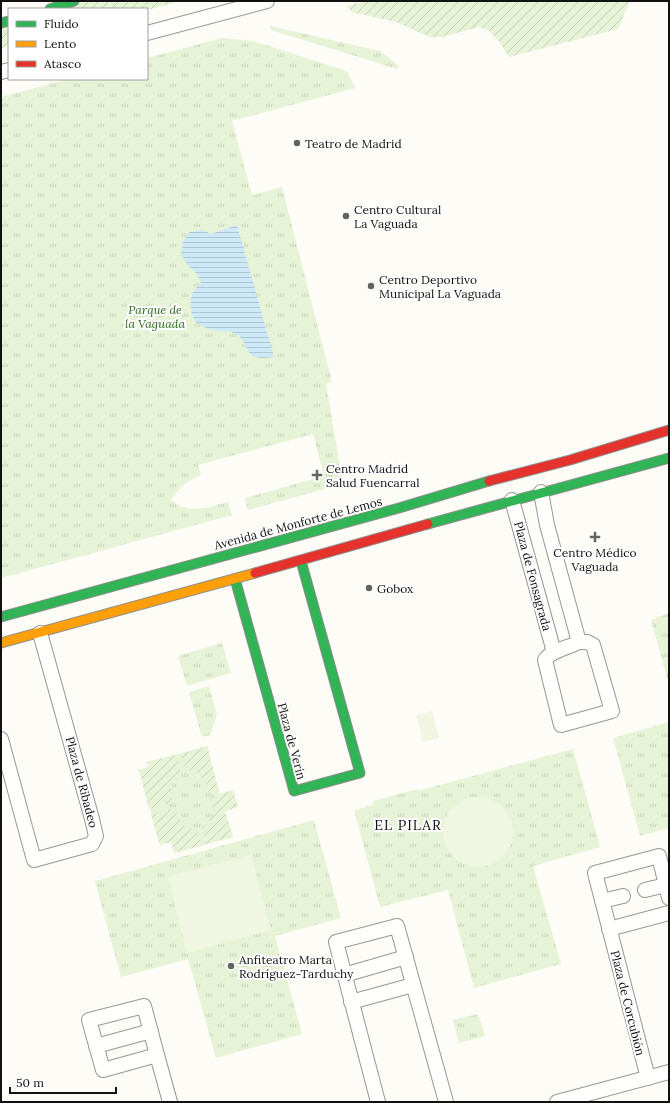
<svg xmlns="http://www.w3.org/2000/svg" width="670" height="1103" font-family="Lora,serif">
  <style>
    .grass { fill: url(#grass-tufts) }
    .garden { fill: url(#garden-furrows) }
    .pitch { fill: #f0f6e1 }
    .water { fill: url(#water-rules) }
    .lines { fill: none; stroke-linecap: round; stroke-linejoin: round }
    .street-casing { stroke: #979795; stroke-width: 16 }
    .fast-casing { stroke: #8e8d8b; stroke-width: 11 }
    .slow-casing { stroke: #8e8d8b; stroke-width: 11 }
    .jam-casing { stroke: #8e8d8b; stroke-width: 11 }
    .street { stroke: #fffffe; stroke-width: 14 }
    .fast { stroke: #30b455; stroke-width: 9 }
    .slow { stroke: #ff9f0a; stroke-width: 9 }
    .jam { stroke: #e5322d; stroke-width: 9 }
    .poi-dot { fill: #646362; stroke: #fff; stroke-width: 1.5 }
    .labels { text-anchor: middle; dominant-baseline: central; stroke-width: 4; stroke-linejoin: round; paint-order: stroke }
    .poi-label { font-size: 12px; fill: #111; stroke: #fff; text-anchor: start }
    .park-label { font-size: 12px; font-style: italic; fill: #2f6b1f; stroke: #fff }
    .street-label { font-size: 12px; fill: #111; stroke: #fff }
    .quarter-label { font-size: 14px; letter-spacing: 1px; fill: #111; stroke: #fff }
  </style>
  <defs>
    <pattern id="grass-tufts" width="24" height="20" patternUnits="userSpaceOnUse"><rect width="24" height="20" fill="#e7f3d7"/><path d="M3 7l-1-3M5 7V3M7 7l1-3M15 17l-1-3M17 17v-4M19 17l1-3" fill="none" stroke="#c5cfb8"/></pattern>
    <pattern id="garden-furrows" width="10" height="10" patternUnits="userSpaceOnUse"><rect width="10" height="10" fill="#e7f3d7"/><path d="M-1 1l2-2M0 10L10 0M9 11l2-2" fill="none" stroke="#c5cfb8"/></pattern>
    <pattern id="water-rules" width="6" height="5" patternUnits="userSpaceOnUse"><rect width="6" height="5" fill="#cde8f7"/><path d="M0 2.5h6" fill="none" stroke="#afc6d3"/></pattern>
  </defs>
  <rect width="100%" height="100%" fill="#fdfcf7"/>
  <g class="grass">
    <path d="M270 26 380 51 399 66 397 69 271 30Z"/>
    <path d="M222 38 253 41 344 70 348 73 355 88 232 121 252 195 282 187 332 382 326 384 343 484 248 510 245 498 324 476 313 434 198 465 201 475C188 480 178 489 171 500 187 515 210 507 228 502L232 515 1 578V97L68 79H147V58Z"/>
    <path d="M669 613V685L651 620Z"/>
    <path d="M222 643 231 673 187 686 178 656Z"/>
    <path d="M209 686 217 715 210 735 202 737 189 692Z"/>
    <path d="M669 722V828L640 836 613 738Z"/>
    <path d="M207 746 220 794 233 790 238 807 225 811 233 837 174 853 171 842 160 845 139 770 149 767 147 762Z"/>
    <path d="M573 749 600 847 533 866 561 964 474 988 448 890 380 907 354 810 373 805V801L377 800 417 789 418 791 429 788Z"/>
    <path d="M314 820 341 918 275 936 302 1034 216 1058 188 959 121 977 95 881Z"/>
    <path d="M478 1014 485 1036 459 1043 453 1020Z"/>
  </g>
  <g class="garden">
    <path d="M81 1H181L147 10 55 9Z"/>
    <path d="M365 1H630L618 29 509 57 498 40 488 30 479 27 442 37H430L396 22 355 13 350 10 347 6Z"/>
    <path d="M9 23V46L1 48V26Z"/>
    <path d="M207 746 218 789 209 792C205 781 199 769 186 771L181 754Z"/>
    <path d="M176 755 181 772C171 779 170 791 173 802L149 809 139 770 149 767 147 762Z"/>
    <path d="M233 790 238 807 225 811 233 837 206 844 202 827C215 821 214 808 210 797Z"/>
    <path d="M175 808C178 819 182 829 196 829L202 846 174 853 171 842 160 845 151 815Z"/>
  </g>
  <g class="pitch">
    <path d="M432 711 439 738 423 742 416 715Z"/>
    <circle cx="478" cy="832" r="35"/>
    <path d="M251 855 271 930 187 953 168 877Z"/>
  </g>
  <path class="water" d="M237 225 274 357C238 362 254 343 234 333 230 331 216 331 210 329 206 328 199 325 196 322 190 315 189 300 193 292 195 289 198 286 201 282L196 273 186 263 181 253 183 241 190 232 203 230 211 234Z"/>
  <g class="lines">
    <g class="street-casing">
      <g id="street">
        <path d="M147 33 267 1"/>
        <path d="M1 72 9 70"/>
        <path d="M541 492 547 525 579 642"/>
        <path d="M512 500 554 652"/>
        <path d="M579 642H587L593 645 612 711 561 725 545 660C550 651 570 647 579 642Z"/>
        <path d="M1 739 34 860 92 844 96 836 92 819 40 633"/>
        <path d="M645 890 666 885"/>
        <path d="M602 901 623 896"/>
        <path d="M609 929 669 913"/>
        <path d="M344 975 406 957"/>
        <path d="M351 1002 413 985"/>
        <path d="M144 1006 157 1055 103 1070 89 1020Z"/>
        <path d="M96 1046 151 1031"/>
        <path d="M157 1055 170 1102"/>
        <path d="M648 1078 595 873 659 856 669 898"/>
        <path d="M378 1102 336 942 397 926 446 1102"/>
        <path d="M557 1102 669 1072"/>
      </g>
    </g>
    <g class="fast-casing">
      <g id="fast">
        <path d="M50 9 74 1"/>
        <path d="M1 23 9 21"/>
        <path d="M428 524 669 458"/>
        <path d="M235 579 294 791 360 773 301 561"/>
        <path d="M1 617 399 508 489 481"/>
      </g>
    </g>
    <g class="slow-casing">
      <path id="slow" d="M1 643 255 573"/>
    </g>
    <g class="jam-casing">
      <g id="jam">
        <path d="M489 481 570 460 669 430"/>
        <path d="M255 573 428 524"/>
      </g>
    </g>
    <use href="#street" class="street"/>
    <use href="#fast" class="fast"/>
    <use href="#slow" class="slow"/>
    <use href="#jam" class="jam"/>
  </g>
  <g class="poi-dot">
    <circle cx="297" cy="143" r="4"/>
    <circle cx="346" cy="216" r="4"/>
    <circle cx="371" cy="286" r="4"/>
    <path d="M315 469h4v4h4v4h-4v4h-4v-4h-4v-4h4z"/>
    <path d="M593 531h4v4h4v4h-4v4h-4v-4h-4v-4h4z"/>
    <circle cx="369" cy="588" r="4"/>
    <circle cx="231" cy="966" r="4"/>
  </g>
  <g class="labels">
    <g class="poi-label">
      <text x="305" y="143">Teatro de Madrid</text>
      <text x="354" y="209">Centro Cultural<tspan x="354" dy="14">La Vaguada</tspan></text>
      <text x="379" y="279">Centro Deportivo<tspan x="379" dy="14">Municipal La Vaguada</tspan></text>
      <text x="326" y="468">Centro Madrid<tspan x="326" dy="14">Salud Fuencarral</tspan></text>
      <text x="595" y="552" text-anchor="middle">Centro Médico<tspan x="595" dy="14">Vaguada</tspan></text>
      <text x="377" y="588">Gobox</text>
      <text x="239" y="959">Anfiteatro Marta<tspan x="239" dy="14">Rodríguez-Tarduchy</tspan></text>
    </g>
    <g class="park-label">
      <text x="155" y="309">Parque de<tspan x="155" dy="14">la Vaguada</tspan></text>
    </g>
    <g class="street-label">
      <text transform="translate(298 523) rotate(-15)">Avenida de Monforte de Lemos</text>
      <text transform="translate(533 576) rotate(75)">Plaza de Fonsagrada</text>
      <text transform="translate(292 741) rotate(75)">Plaza de Verín</text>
      <text transform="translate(82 782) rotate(75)">Plaza de Ribadeo</text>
      <text transform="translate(628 1003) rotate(76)">Plaza de Corcubión</text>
    </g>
    <g class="quarter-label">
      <text x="408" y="825">EL PILAR</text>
    </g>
  </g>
  <rect width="670" height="1103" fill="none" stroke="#111111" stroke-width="4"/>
  <rect x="8" y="8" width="140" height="72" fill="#ffffff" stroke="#a0a0a0"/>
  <rect x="16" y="21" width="20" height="6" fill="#30b455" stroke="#a0a0a0"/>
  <text x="44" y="28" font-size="12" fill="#111111">Fluido</text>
  <rect x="16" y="41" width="20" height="6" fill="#ff9f0a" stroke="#a0a0a0"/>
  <text x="44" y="48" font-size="12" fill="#111111">Lento</text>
  <rect x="16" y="61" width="20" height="6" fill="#e5322d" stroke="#a0a0a0"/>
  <text x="44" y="68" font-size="12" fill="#111111">Atasco</text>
  <path d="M10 1087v6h106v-6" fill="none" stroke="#111111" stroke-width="2"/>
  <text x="16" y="1087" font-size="12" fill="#111111" stroke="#ffffff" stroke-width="3" paint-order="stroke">50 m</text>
</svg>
